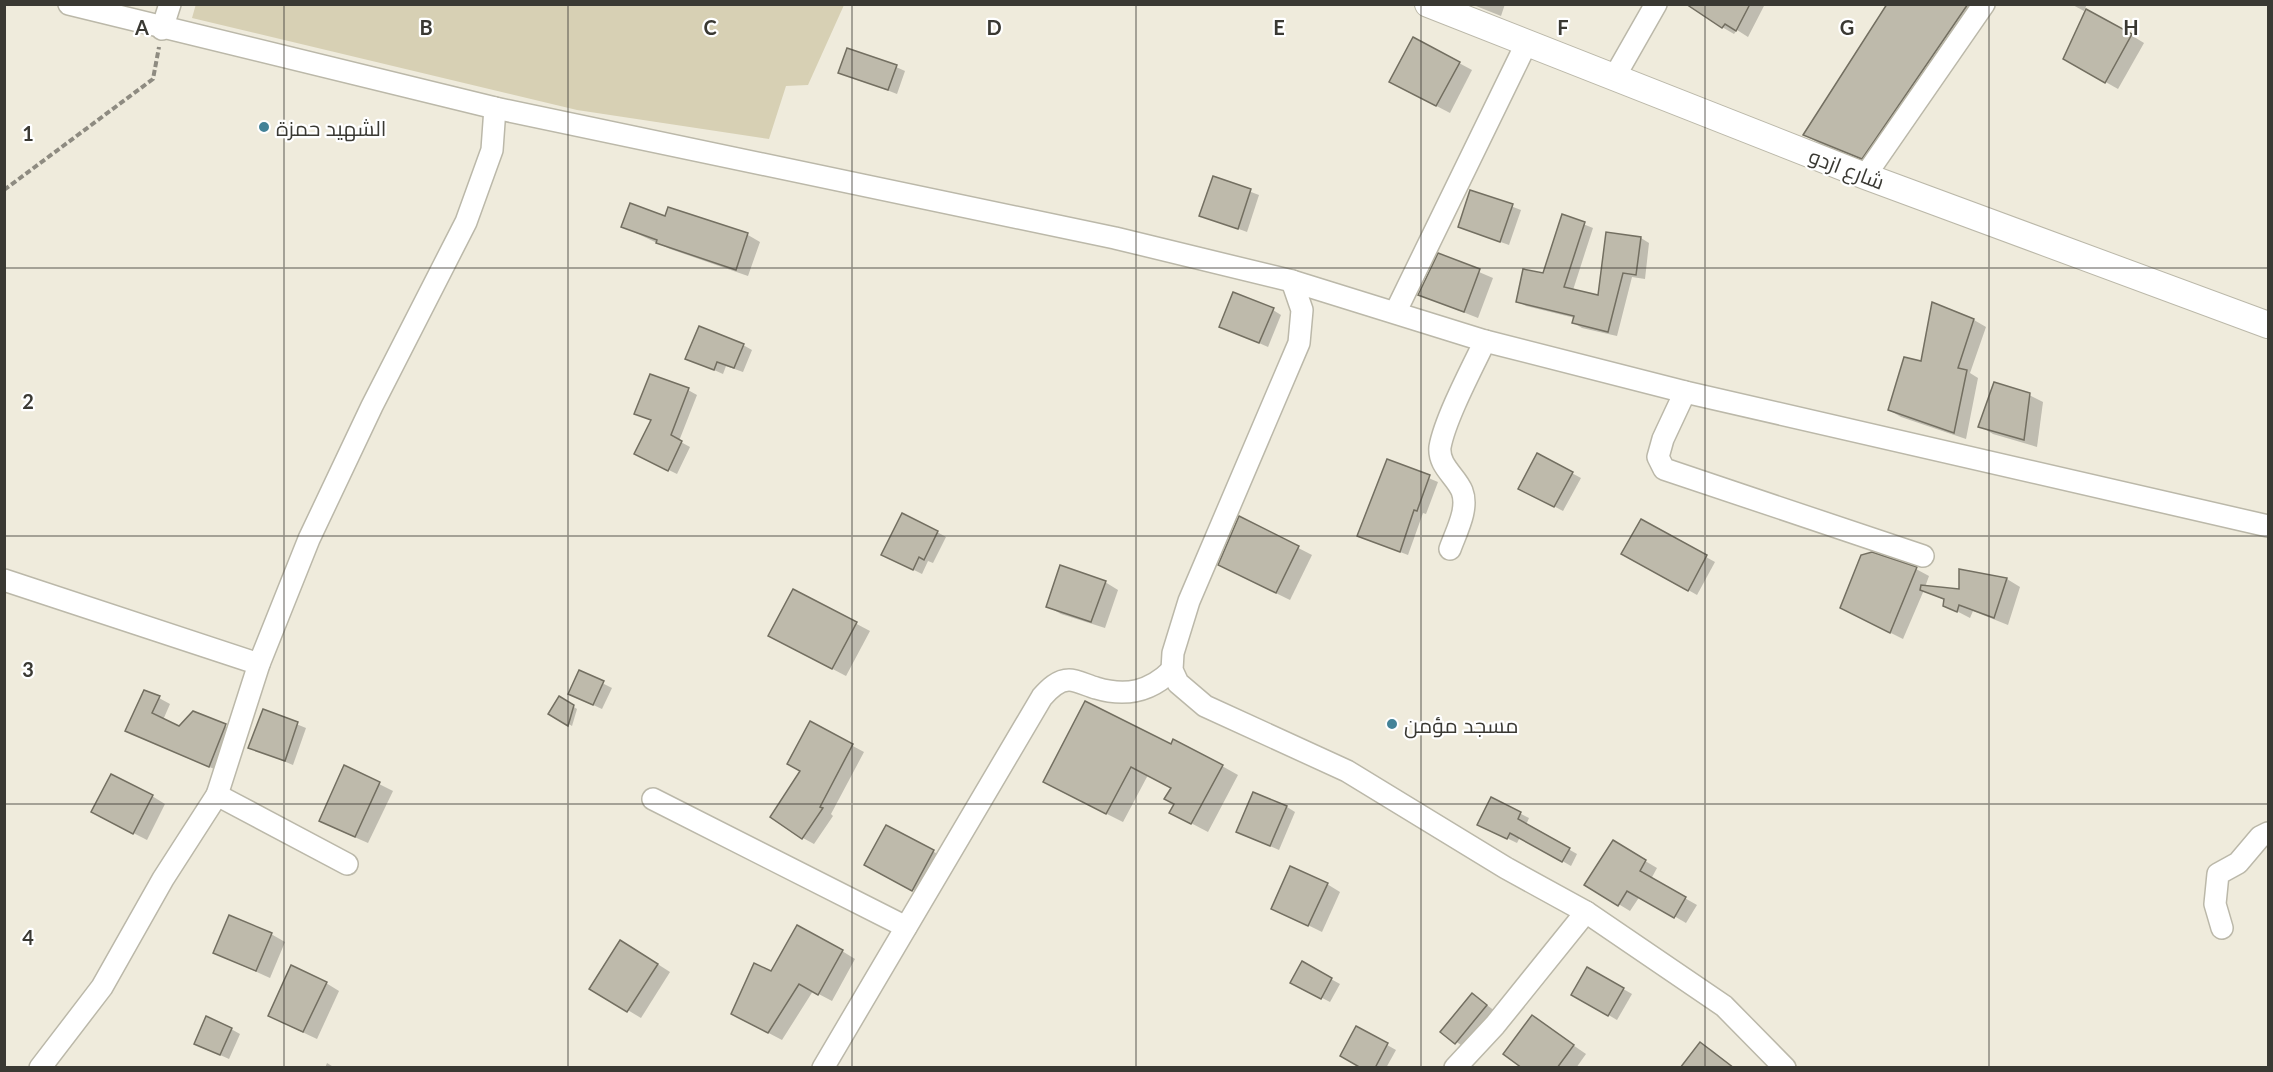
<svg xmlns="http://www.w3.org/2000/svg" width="2273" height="1072" font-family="Lato,Cairo,sans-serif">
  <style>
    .green { fill: #d7d0b4 }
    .shadow { fill: #0003 }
    .building { fill: #bebaab; stroke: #736f61; stroke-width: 1.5 }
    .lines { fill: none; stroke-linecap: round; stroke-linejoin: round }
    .minor-casing { stroke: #bbb8a9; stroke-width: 24 }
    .tertiary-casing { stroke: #bbb8a9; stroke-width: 28 }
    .path { stroke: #8e8b81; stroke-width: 4; stroke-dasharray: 6 3; stroke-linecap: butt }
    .minor { stroke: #fff; stroke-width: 21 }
    .tertiary { stroke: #fff; stroke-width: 26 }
    .grid { fill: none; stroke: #3a3933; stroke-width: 1.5; stroke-opacity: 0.55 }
    .poi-dot { fill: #438297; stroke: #fff; stroke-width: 2 }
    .labels { text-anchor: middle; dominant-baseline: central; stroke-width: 4.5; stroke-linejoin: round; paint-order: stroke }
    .poi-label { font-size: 21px; fill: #3a3933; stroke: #fff; text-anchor: start }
    .street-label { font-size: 21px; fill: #3a3933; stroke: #fff }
    .grid-label { font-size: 20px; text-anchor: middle; font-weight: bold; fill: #3a3933; stroke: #fff; stroke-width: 4.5; stroke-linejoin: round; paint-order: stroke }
  </style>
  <rect width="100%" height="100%" fill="#efebdc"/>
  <path class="green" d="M196 4H844V5L808 85 786 86 769 139 577 110 192 18Z"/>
  <g class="shadow">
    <path d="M1471 4H1505L1501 16Z"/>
    <path d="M1708 4H1765L1748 37 1737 30 1734 34 1722 27Z"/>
    <path d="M1889 4H1993L1880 168 1822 145 1805 135Z"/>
    <path d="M2071 4H2087L2084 11Z"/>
    <path d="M2131 35 2144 43 2118 89 2065 59Z"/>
    <path d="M1459 63 1472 70 1450 113 1404 89Z"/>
    <path d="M896 67 905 71 897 94 840 72Z"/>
    <path d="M1214 178 1259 195 1247 232 1201 215Z"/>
    <path d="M1471 191 1521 210 1509 245 1459 227Z"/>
    <path d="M669 208 748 235 760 242 748 276 670 249 623 227 666 218Z"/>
    <path d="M1563 216 1593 228 1573 290 1599 297 1641 238 1649 243 1645 279 1632 277 1617 336 1582 328 1574 323 1575 318 1526 306 1517 301 1544 275Z"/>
    <path d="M1439 255 1493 278 1478 318 1420 295Z"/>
    <path d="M1273 310 1281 315 1268 347 1221 326Z"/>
    <path d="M1974 320 1986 327 1970 373 1978 378 1966 439 1901 417 1889 410 1922 363Z"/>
    <path d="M743 345 752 350 743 372 726 366 723 374 687 358Z"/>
    <path d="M688 390 697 395 679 441 690 447 677 474 644 458 652 421 636 413Z"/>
    <path d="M2029 395 2043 402 2037 447 1993 434 1980 426Z"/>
    <path d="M1538 455 1581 478 1563 511 1520 488Z"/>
    <path d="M1388 461 1438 482 1426 514 1423 513 1408 555 1359 536Z"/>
    <path d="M1240 518 1312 555 1290 600 1233 572Z"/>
    <path d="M1641 521 1715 562 1697 595 1623 553Z"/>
    <path d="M937 532 946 537 933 563 928 561 922 574 892 559Z"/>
    <path d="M1916 569 1929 576 1925 587 1961 590V571L2007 579 2020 587 2008 625 1973 611 1970 618 1945 605 1946 601 1924 590 1903 639 1855 615Z"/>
    <path d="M1105 582 1118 590 1105 628 1061 614 1047 606Z"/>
    <path d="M794 591 870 631 846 676 783 643Z"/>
    <path d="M580 672 612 688 602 709 578 698Z"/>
    <path d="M159 698 170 704 163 720 180 728 194 713 237 732 221 772 127 731Z"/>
    <path d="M560 698 577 709 572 726 551 713Z"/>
    <path d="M264 711 306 728 293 765 250 747Z"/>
    <path d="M810 723 864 752 831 814 833 816 814 844 803 838 802 771Z"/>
    <path d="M1171 746 1222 766 1238 775 1208 832 1187 821 1175 804 1172 788 1148 775 1123 822 1061 791Z"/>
    <path d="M345 767 393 791 368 843 334 828Z"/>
    <path d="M152 796 165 804 147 840 106 819Z"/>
    <path d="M1492 799 1529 818 1526 825 1577 854 1571 866 1520 837 1517 843 1488 829Z"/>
    <path d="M1287 807 1295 812 1279 850 1238 832Z"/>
    <path d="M887 827 947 859 926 897 879 872Z"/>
    <path d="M1613 842 1657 868 1651 879 1697 905 1686 923 1640 896 1630 911 1587 885Z"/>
    <path d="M1327 884 1340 892 1322 932 1273 908Z"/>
    <path d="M271 934 285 942 270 978 215 953Z"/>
    <path d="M634 949 670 972 641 1018 591 988Z"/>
    <path d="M842 951 855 959 832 1001 813 991 782 1040 746 1021 772 973Z"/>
    <path d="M1302 963 1340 984 1330 1002 1301 987Z"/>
    <path d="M1588 969 1632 994 1617 1020 1573 994Z"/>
    <path d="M326 983 339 991 317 1039 283 1023Z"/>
    <path d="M1473 995 1495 1011 1465 1048 1443 1032Z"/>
    <path d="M1532 1017 1586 1054 1576 1068H1524Z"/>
    <path d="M1357 1028 1396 1050 1386 1068H1364Z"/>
    <path d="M231 1029 240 1034 229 1059 196 1044Z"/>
    <path d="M1701 1044 1712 1050 1734 1068H1682Z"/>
    <path d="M327 1063 335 1068H325Z"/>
  </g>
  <g class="building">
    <path d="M1686 4H1750L1736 31 1725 24 1722 28Z"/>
    <path d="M1887 4H1968L1862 159 1803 135Z"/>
    <path d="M2086 9 2132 34 2105 83 2063 59Z"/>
    <path d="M1413 37 1460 62 1436 106 1389 82Z"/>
    <path d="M847 48 897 65 888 90 838 73Z"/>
    <path d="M1213 176 1251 189 1238 229 1199 216Z"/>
    <path d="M1470 190 1513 204 1500 242 1458 227Z"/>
    <path d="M630 203 665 216 668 207 748 233 736 270 656 243 657 240 621 227Z"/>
    <path d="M1562 214 1585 222 1564 287 1598 295 1606 232 1641 237 1636 275 1623 273 1608 332 1572 323 1574 316 1516 302 1523 269 1543 273Z"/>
    <path d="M1438 253 1480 269 1464 312 1418 295Z"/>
    <path d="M1233 292 1274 308 1259 343 1219 327Z"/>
    <path d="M1932 302 1974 319 1958 368 1967 370 1954 433 1888 410 1904 357 1921 361Z"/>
    <path d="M699 326 744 344 734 368 717 362 714 370 685 359Z"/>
    <path d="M650 374 689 388 671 435 682 441 668 471 634 454 651 420 634 414Z"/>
    <path d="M1994 382 2030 393 2024 440 1978 427Z"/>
    <path d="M1537 453 1573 472 1554 507 1518 489Z"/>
    <path d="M1387 459 1430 475 1417 511 1414 510 1400 552 1357 536Z"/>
    <path d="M902 513 938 531 924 560 919 557 913 570 881 555Z"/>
    <path d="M1239 516 1299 546 1276 593 1218 565Z"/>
    <path d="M1641 519 1707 555 1688 591 1621 554Z"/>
    <path d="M1872 552 1917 567 1890 633 1840 608 1861 555Z"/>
    <path d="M1060 565 1106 581 1091 622 1046 607Z"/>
    <path d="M1959 569 2007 578 1994 618 1959 605 1957 612 1943 606 1944 599 1920 590 1921 585 1959 589Z"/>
    <path d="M793 589 857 622 832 669 768 636Z"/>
    <path d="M579 670 604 681 593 705 568 694Z"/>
    <path d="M144 690 160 696 152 713 179 726 193 711 226 724 209 767 125 731Z"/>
    <path d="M559 696 574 705 568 726 548 714Z"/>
    <path d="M1085 701 1171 744 1173 739 1223 765 1191 824 1169 813 1174 804 1164 799 1171 788 1131 767 1106 814 1043 782Z"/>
    <path d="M263 709 298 722 285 761 248 748Z"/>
    <path d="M810 721 853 744 820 807 823 808 802 839 770 817 800 771 787 764Z"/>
    <path d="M344 765 380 782 355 837 319 821Z"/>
    <path d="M111 774 153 795 133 834 91 812Z"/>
    <path d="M1253 792 1287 806 1270 846 1236 832Z"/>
    <path d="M1491 797 1521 812 1518 819 1570 848 1562 862 1510 833 1507 839 1477 825Z"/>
    <path d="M886 825 934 850 912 891 864 865Z"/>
    <path d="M1613 840 1646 860 1640 871 1686 897 1674 918 1627 891 1618 906 1584 885Z"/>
    <path d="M1290 866 1328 883 1308 926 1271 909Z"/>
    <path d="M229 915 272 933 256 971 213 953Z"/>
    <path d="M797 925 843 950 818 995 799 984 768 1033 731 1014 754 963 771 971Z"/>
    <path d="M620 940 658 964 627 1012 589 989Z"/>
    <path d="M1302 961 1332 978 1321 999 1290 983Z"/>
    <path d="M291 965 327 982 303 1032 268 1016Z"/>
    <path d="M1587 967 1624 988 1608 1016 1571 995Z"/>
    <path d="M1472 993 1487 1005 1455 1044 1440 1032Z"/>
    <path d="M1532 1015 1574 1045 1557 1068H1522L1503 1054Z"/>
    <path d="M206 1016 232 1028 220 1055 194 1044Z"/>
    <path d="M1356 1026 1388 1043 1375 1068H1361L1340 1056Z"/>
    <path d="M1700 1042 1734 1068H1680Z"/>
  </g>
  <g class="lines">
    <g class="minor-casing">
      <g id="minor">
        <path d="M69 4 495 108 1115 238 1292 281 1485 341 1685 392 2268 526"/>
        <path d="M162 29 170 4"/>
        <path d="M1615 76 1656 4"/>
        <path d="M1865 176 1984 4"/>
        <path d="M1292 281 1302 310 1299 343 1189 601 1173 653 1172 670 1178 683 1205 706 1347 771 1506 868 1586 912 1724 1006 1785 1068"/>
        <path d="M1396 311 1527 42"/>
        <path d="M1685 392 1663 439 1658 457 1664 469 1923 556"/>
        <path d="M1450 549C1456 532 1469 509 1462 491 1456 476 1438 466 1440 447 1445 419 1472 368 1485 341"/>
        <path d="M4 580 259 664"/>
        <path d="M217 795 347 864"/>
        <path d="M653 799 906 927"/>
        <path d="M2222 928 2215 904 2218 874 2238 863 2260 837 2268 833"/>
        <path d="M40 1068 102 987 163 879 217 795 259 664 309 539 372 406 466 222 492 150 495 108"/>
        <path d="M823 1068 1042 697C1049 689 1058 680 1069 680 1077 680 1088 686 1096 688 1126 697 1150 692 1172 670"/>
        <path d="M1455 1068 1495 1025 1586 912"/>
      </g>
    </g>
    <g class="tertiary-casing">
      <path id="tertiary" d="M1428 4 1865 176 2268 325"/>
    </g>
    <path class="path" d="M4 190 153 79 159 47"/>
    <use href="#minor" class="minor"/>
    <use href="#tertiary" class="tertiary"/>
  </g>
  <path class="grid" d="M284 4V1068M568 4V1068M852 4V1068M1136 4V1068M1421 4V1068M1705 4V1068M1989 4V1068M4 268H2268M4 536H2268M4 804H2268"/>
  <g class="poi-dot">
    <circle cx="264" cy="127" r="6"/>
    <circle cx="1392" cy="724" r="6"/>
  </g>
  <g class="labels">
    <g class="poi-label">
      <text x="276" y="127">الشهيد حمزة</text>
      <text x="1404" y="724">مسجد مؤمن</text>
    </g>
    <g class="street-label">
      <text transform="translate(1847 168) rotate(21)">شارع ازدو</text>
    </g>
  </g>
  <g class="grid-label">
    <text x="142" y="35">A</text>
    <text x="426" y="35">B</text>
    <text x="710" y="35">C</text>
    <text x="994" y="35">D</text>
    <text x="1279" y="35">E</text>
    <text x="1563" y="35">F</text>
    <text x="1847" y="35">G</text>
    <text x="2131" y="35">H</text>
    <text x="28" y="141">1</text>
    <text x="28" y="409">2</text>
    <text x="28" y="677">3</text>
    <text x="28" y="945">4</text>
  </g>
  <rect width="2273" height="1072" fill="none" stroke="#3a3933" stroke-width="12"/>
</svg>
